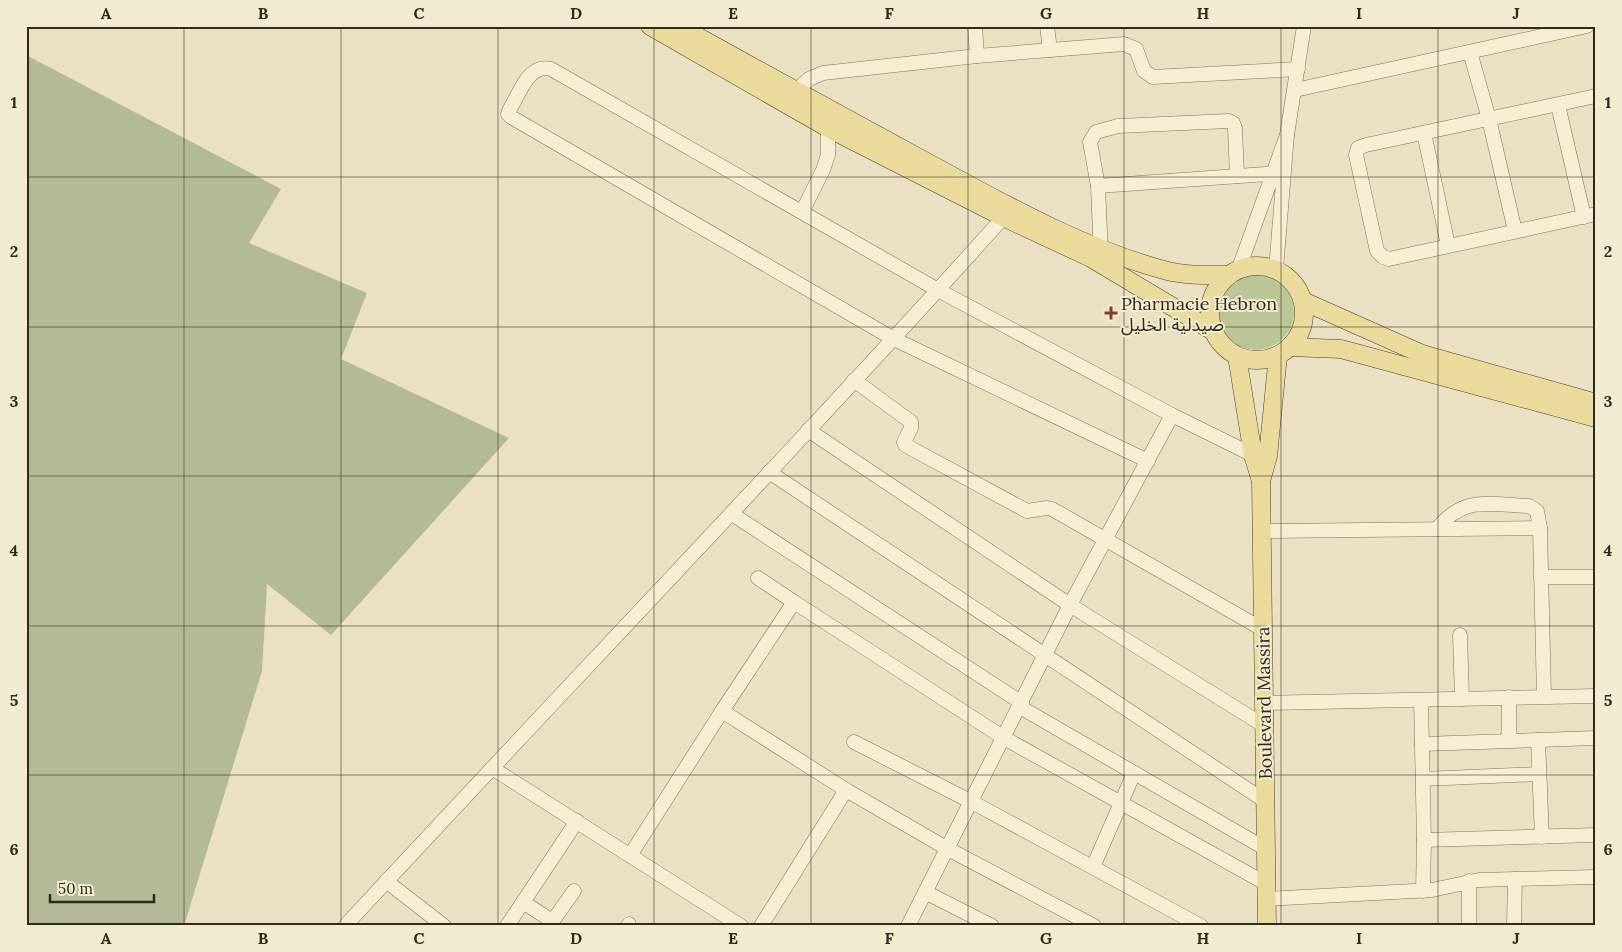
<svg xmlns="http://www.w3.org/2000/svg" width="1622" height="952" font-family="Lora,'Noto Sans Arabic',serif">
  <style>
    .green { fill: #bbc696 }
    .cemetery { fill: #b2bb95 }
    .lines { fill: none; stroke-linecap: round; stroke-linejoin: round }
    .minor-casing { stroke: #81735a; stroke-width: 15 }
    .major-casing { stroke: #4e412e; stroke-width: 19 }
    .minor { stroke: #f5eed3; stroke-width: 14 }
    .major { stroke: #eada9b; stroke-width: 18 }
    .grid { fill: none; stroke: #32291d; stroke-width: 1; stroke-opacity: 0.55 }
    .poi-dot { fill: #8a3930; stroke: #f1ebcf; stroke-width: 2 }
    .labels { text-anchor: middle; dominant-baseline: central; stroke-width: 4; stroke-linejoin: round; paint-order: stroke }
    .poi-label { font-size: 18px; fill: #32291d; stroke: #f1ebcf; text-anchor: start }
    .street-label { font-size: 18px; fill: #32291d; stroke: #f1ebcf }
    .neatline { fill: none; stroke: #32291d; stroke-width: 2 }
    .grid-label { font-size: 16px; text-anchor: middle; font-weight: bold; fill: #32291d }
  </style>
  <rect width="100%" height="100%" fill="#e9e1c1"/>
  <circle class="green" cx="1256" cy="312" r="38"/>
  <path class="cemetery" d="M26 55 281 189 249 243 367 293 341 359 509 438 331 635 267 584 262 671 184 926H26Z"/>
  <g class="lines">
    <g class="minor-casing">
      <g id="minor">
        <path d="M975 26 977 56"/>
        <path d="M1047 26 1050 50"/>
        <path d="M1470 52 1489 119 1515 231"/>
        <path d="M1295 90 1587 26"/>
        <path d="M790 96 809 79 823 73 977 56 1124 44 1136 49 1144 71 1153 77 1298 69"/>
        <path d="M1596 96 1366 145 1358 148 1356 155 1377 251 1383 257 1389 259 1596 214"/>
        <path d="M1558 105 1584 217"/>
        <path d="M1424 133 1448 245"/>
        <path d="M1287 135 1304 26"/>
        <path d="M1098 186 1281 173"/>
        <path d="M802 212 823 170 828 155V128"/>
        <path d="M1101 256 1098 186 1090 142 1096 132 1118 126 1229 121 1233 123 1235 128 1237 176"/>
        <path d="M1239 268 1287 135 1276 269"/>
        <path d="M854 380 911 422V428L904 442 905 445 1027 511 1047 508 1052 509 1264 630"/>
        <path d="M1172 415 1070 605 1263 725"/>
        <path d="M808 430 1070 605 908 926"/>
        <path d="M1148 461 892 338 511 117 508 114 510 109C520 92 529 63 551 69L938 290 1172 415 1253 455H1260"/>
        <path d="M769 472 1265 801"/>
        <path d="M732 514 1022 703"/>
        <path d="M1437 529C1464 495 1489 505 1529 506L1537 511 1540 528 1544 696"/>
        <path d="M1261 531 1540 528"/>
        <path d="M1541 577H1596"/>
        <path d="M758 578 794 602"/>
        <path d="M1460 635 1462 699"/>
        <path d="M1421 700 1424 840 1423 891"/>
        <path d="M1264 703 1596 696"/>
        <path d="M1020 707 1266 849"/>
        <path d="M1509 740V697"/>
        <path d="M1538 740 1542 837"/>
        <path d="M854 742 972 802 1201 926"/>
        <path d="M1422 744 1596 738"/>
        <path d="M492 768 741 926"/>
        <path d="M1423 779 1539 774"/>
        <path d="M1424 840 1596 835"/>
        <path d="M631 854 722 711"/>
        <path d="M1093 867 1134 773"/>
        <path d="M386 881 444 926"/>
        <path d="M925 892 992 926"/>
        <path d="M1267 899 1432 890 1479 880 1596 877"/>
        <path d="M523 902 552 921"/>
        <path d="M345 926C566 687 793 452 1010 210"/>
        <path d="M507 926 577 821"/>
        <path d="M549 926 574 891"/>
        <path d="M628 926 629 924"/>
        <path d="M761 926 846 790"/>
        <path d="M1094 926 948 849 846 790 722 711 794 602 1004 738 1267 884"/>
        <path d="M1469 926V881"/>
        <path d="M1514 926 1515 879"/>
      </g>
    </g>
    <g class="major-casing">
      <g id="major">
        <path d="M650 26 828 128 1003 217 1091 258 1213 331"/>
        <path d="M679 26C759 71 840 115 921 159 999 201 1078 247 1164 270 1185 276 1207 275 1228 275"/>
        <circle cx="1257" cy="313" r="47"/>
        <path d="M1303 301 1422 354 1596 403"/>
        <path d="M1290 347 1341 349 1596 418"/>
        <path d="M1237 356 1253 455 1261 481 1268 456 1278 355"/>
        <path d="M1261 481 1267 926"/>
      </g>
    </g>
    <use href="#minor" class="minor"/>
    <use href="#major" class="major"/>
  </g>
  <path class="grid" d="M184 26V926M341 26V926M498 26V926M654 26V926M811 26V926M968 26V926M1124 26V926M1281 26V926M1438 26V926M26 177H1596M26 327H1596M26 476H1596M26 626H1596M26 775H1596"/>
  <path class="poi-dot" d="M1108.5 305.5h5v5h5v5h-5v5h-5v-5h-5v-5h5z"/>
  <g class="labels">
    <g class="poi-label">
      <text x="1121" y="303">Pharmacie Hebron<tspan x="1121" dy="21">صيدلية الخليل</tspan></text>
    </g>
    <g class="street-label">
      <text transform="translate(1264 703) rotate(-91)">Boulevard Massira</text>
    </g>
  </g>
  <rect width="1622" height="952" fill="none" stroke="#f1ebcf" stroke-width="55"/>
  <path d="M50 894v8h104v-8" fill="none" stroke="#32291d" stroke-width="2.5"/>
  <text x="58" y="894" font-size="15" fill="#32291d" stroke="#f1ebcf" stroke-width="4" paint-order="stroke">50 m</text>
  <rect x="28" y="28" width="1566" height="896" class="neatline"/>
  <g class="grid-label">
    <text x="106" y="19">A</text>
    <text x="263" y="19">B</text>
    <text x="419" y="19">C</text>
    <text x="576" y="19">D</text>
    <text x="733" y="19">E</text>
    <text x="889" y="19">F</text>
    <text x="1046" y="19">G</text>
    <text x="1203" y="19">H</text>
    <text x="1359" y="19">I</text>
    <text x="1516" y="19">J</text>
    <text x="14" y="108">1</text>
    <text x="1608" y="108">1</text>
    <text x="14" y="257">2</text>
    <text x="1608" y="257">2</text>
    <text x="14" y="407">3</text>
    <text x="1608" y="407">3</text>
    <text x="14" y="556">4</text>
    <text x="1608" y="556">4</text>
    <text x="14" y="706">5</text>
    <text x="1608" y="706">5</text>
    <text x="14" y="855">6</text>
    <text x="1608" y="855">6</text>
    <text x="106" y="944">A</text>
    <text x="263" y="944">B</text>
    <text x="419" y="944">C</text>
    <text x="576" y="944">D</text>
    <text x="733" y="944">E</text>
    <text x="889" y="944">F</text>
    <text x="1046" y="944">G</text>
    <text x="1203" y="944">H</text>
    <text x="1359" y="944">I</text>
    <text x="1516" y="944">J</text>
  </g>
</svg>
